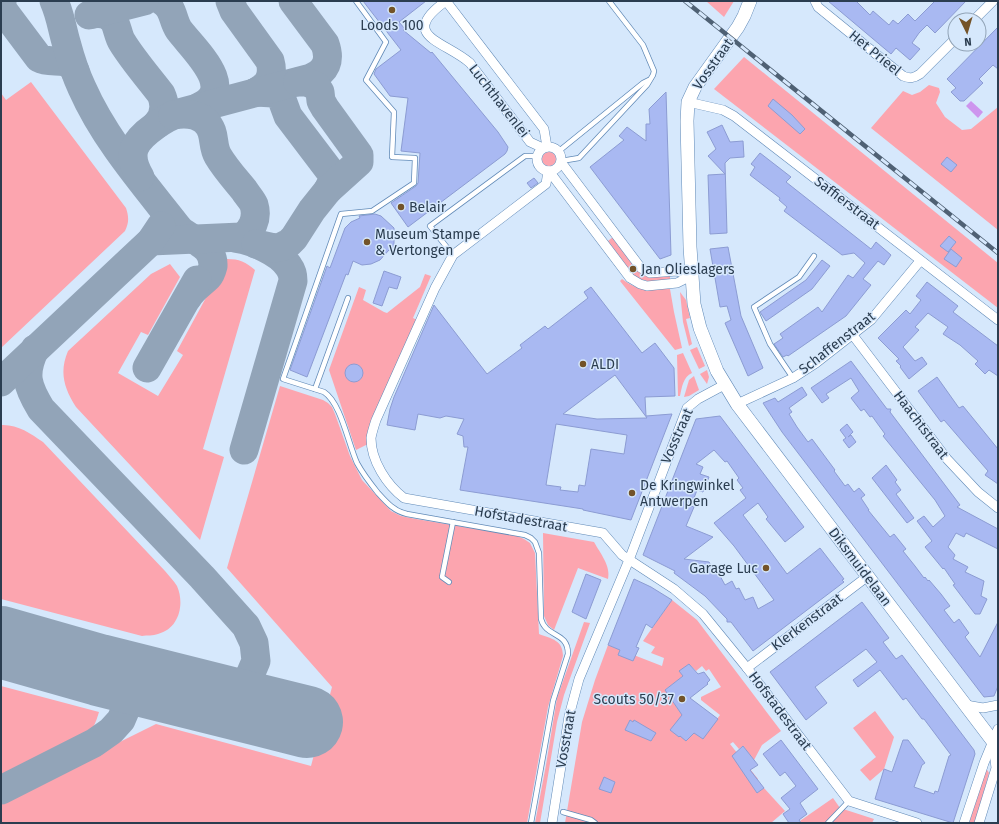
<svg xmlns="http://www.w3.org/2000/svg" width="999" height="824" font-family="'Fira Sans',sans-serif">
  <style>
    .green { fill: #fca5af; fill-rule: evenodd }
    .water { fill: #cd95ee }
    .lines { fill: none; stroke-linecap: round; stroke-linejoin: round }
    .taxiway { stroke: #92a4b8; stroke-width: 29 }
    .runway { stroke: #92a4b8; stroke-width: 72 }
    .building { fill: #a9b9f2; stroke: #8c9cd3; fill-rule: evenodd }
    .lane-casing { stroke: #618ab7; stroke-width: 6 }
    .street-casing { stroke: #618ab7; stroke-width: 10 }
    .secondary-casing { stroke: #618ab7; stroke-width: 14 }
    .lane { stroke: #fff; stroke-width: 4.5 }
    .street { stroke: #fff; stroke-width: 9 }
    .secondary { stroke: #fff; stroke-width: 13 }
    .rail-casing { stroke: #4f6174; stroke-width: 4.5 }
    .rail { stroke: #d6e8fc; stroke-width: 3; stroke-dasharray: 9; stroke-linecap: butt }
    .poi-dot { fill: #735329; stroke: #d6e8fc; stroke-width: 1.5 }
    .labels { text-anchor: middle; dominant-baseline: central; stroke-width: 3; stroke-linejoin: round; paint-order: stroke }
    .poi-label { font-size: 14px; fill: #2b3d50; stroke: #d6e8fc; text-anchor: start }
    .street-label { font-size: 14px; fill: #2b3d50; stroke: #d6e8fc }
  </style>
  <rect width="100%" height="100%" fill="#d6e8fc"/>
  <g class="green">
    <path d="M706 1H734L724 17Z"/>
    <path d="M744 57 998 263V308L714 89Z"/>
    <path d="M31 82 126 208C129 217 129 223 125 231L1 348V93L6 100Z"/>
    <path d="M929 85 939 88 940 92 936 103 945 117 962 130 971 129 998 107V230L871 128 903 91 912 95 920 92Z"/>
    <circle cx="549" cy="159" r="7"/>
    <path d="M613 237 645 276 651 277 670 276V280C657 281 644 284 633 275L608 241Z"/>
    <path d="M227 259C239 259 246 262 255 270L203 449 224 457 200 540 76 407C64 388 59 372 68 351L151 274 170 264 180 277 148 335 141 332 118 373 158 396 183 355 177 351Z"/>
    <path d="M425 274 431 276 413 318 417 320 368 444 356 450 329 370 359 287 366 290 363 300 384 312 387 313 420 287Z"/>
    <path d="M622 279C643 294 648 287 670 289L674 312 682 348 675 350 620 281Z"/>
    <path d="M680 292 686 300 690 318 686 319 692 344 689 346 683 322Z"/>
    <path d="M697 347 705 366 699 369 690 350Z"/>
    <path d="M683 353 692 373C683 377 682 387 680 396H678L677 355Z"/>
    <path d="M707 370 709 377 707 384 700 374Z"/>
    <path d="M694 376 699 390 689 396 684 397 689 380Z"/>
    <path d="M280 386 323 400 328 403 332 407 335 414 350 456 362 480 391 511 401 516 416 519 517 536 524 539 530 543 535 553 539 634C552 639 563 640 563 656L548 707 527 823H1V801L156 724 311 766 332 687 227 568Z"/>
    <path d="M1 425C17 424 30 433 43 442L165 571C169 576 174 581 177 586 185 604 179 629 158 634 153 636 147 635 142 636L1 599Z"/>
    <path d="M543 533 594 542C600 553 611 566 608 579L578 568 554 630 548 625 544 616Z"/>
    <path d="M672 600 697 620 781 731 762 745 754 760 743 746 739 749 733 742 730 744 758 779 754 782 760 791 764 788 785 811 771 823H565L582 722 595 680 608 645 662 666 664 658 651 653 655 647 643 641ZM689 664 696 671 702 666 706 671 709 669 721 687 701 697V700L720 715 708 731 680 712 665 690 683 676 680 671Z"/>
    <path d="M584 622 590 623 564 695 557 722 540 823H535L546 765 557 698Z"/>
    <path d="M1 686 99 712C96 722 94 728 86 735L1 778Z"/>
    <path d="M875 711 894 737 884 769 870 781 860 770 876 757 853 728Z"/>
    <path d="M986 768 989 773 975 823H969Z"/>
    <path d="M833 798 840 808 874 819 872 823H797Z"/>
  </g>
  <path class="water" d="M971 101 983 112 978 118 966 106Z"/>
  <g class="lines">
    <g class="taxiway">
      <path d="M2 1V7L3 10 39 58C52 65 68 55 75 71"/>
      <path d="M54 1C60 14 62 28 66 42 70 57 75 73 82 88 105 140 144 184 179 229 191 241 214 244 213 266 212 270 211 274 208 277 201 284 193 289 188 297"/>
      <path d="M162 1C174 7 172 20 179 30 193 49 239 89 199 107"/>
      <path d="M230 1 234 11 270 61C274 75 269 86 256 92"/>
      <path d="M93 14C100 13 108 14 113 20 117 24 118 36 122 42 133 60 148 77 161 94 166 105 165 115 157 124"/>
      <path d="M89 15 144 1"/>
      <path d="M256 92 273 93 281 97 288 116 332 174V182L328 190"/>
      <path d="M140 177C126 153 134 141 155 126 163 120 170 116 179 113L311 78C326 71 331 61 325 44L293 1"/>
      <path d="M235 238C251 240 280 252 289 267 292 271 293 276 293 281L244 450"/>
      <path d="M151 241 241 237C252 232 258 218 254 205 252 200 247 195 244 190 235 179 225 168 218 156 211 144 217 133 205 121 196 113 184 113 173 115"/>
      <path d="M256 244 274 248 281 247 289 243 294 238 312 210 328 190 359 162V155L325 108 321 101 320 92 316 86 307 82H298"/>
      <path d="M35 349C23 374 27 386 41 409L202 577 246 626 254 643 256 661 250 675 243 683 229 691 208 696"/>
      <path d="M147 368 197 280"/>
      <path d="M1 382 151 241 161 226"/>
      <path d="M1 790 94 743 111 731 121 720 127 706V695L116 676 99 670"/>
    </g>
    <path class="runway" d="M1 642 99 670 307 722"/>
  </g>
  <g class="building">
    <path d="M363 1H426L399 22 405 29 403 30 431 53 432 52 498 132 508 147 507 151 505 154 408 227 391 203 416 186 418 183 420 153 401 151 408 98 390 96 374 74 376 69 401 50Z"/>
    <path d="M828 1H856L870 15 873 11 889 25 893 20 898 24 908 14 915 21 935 1H966L935 33 927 25 919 33 912 43 920 49 910 60 896 48 891 54Z"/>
    <path d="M998 27V69L993 65 979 79 983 83 964 101H960L951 92 956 88 947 79Z"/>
    <path d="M666 92 671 255 660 259 590 167 624 140 619 136 627 127 646 141V124H650L649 109Z"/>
    <path d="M773 99 792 115 805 129 800 134 768 106Z"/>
    <path d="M722 125 730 142 743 141 744 157 730 158 725 163 727 233 710 234 708 175 725 174 708 156 716 149 707 132Z"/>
    <path d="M760 153 791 177 786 182 871 249 876 242 891 255 884 265 878 261 863 279 871 285 846 316 788 356 787 355 783 357 774 344 783 338 780 334 818 307 822 312 848 275 853 278 865 263 854 253 842 255 784 211 787 207 779 200 780 198 750 175 755 167 751 164Z"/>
    <path d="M947 157 957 165 951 172 941 164Z"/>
    <path d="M534 178 538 183 531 188 527 183Z"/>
    <path d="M375 214 381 216 394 228V246L392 251 389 250 380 260 371 264 362 265 353 261 348 275 346 274 307 377 290 370 327 266 330 268 345 228 351 222 360 218 359 216Z"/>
    <path d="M949 236 956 242 948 252 940 246Z"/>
    <path d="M728 247 741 316 763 368 748 376 725 323 731 320 727 306 720 307 710 249Z"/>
    <path d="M951 249 962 258 956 267 944 259Z"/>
    <path d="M822 260 830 266 812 289 766 321 760 312 806 280Z"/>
    <path d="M384 271 401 277 397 289 389 287 382 306 373 303Z"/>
    <path d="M927 282 958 306 953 312 998 346V376L989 370 985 374 975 364 978 361 960 345 943 334 948 327 928 313 915 327 919 330 903 347 915 361 922 357 927 364 909 379 900 367 901 366 896 361 899 359 878 338 906 310 910 314 921 300 916 296Z"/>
    <path d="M591 287 642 353 655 343 674 368 675 396 645 397 646 416 672 414 631 520 583 510V509L460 490 468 447H464L463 436 457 434 464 419 446 416 440 418 418 414 415 430 387 425 390 409 394 397 434 305 487 374 522 348 520 345 545 326 548 329 588 298 584 292ZM615 375 647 418 597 419 563 414ZM556 424 627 435 624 454 591 449 585 486 579 485 578 492 560 490 561 487 546 485Z"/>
    <path d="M851 361 887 409H891L890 412 960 505 957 507 998 529V549L966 533 964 537 956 533 948 547 955 555 953 559 968 567 965 572 984 581 981 596 987 599 980 614H975L953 585 955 584 944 568 943 569 925 547 932 541 917 521 924 516 933 527 945 516 935 500 883 436 885 434 877 423 872 416 870 417 864 409 861 411 851 398 859 391 851 378 826 394 829 398 822 403 811 388Z"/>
    <circle cx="354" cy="373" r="9"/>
    <path d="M937 377 959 408 963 406 998 449V484L985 475 988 471 944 420 941 422 918 391Z"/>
    <path d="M802 387 807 395 789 408 792 412 789 414 797 427 808 442 812 439 835 470 834 471 845 486 848 484 854 492 859 488 865 495 861 498 869 510H868L890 537 894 534 906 549 903 551 915 566 924 578 925 577 928 581 929 580 941 594 950 606 944 610 954 623 959 619 969 633 965 637 980 657 998 622V686L994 696 984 697 782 432 763 403 775 398 778 402Z"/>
    <path d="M720 416 804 527 785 542 766 519 768 517 758 503 743 515 765 544 787 574 820 548 844 579 842 580 844 582 753 651 731 622H727V619L705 596 674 573 675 571 643 555 696 419ZM714 450 725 462 727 461 739 478 737 480 743 488 740 490 746 498 714 523 734 546 774 600 758 609 753 597 745 600 739 588 736 589 732 581 725 585 719 574 717 575 709 562 684 559 713 537 686 526 694 507 691 506 697 490 703 492 709 477 700 474 703 467 696 464Z"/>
    <path d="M847 424 853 432 848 437 851 435 856 442 849 448 843 440 846 438 840 430Z"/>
    <path d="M886 465 897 480 895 482 901 490 896 494 914 518 907 523 872 478Z"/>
    <path d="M586 574 601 580 586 619 572 612Z"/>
    <path d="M634 579 651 587 672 600 652 628 646 624 636 647 639 648 633 661 618 655 620 650 608 645Z"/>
    <path d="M862 602 889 638 883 642 896 659 902 655 974 750 975 754 953 823 875 799 884 769 892 772 903 740H908L925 763 922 765 914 787 934 794 935 791 938 792 949 756 951 755 924 719H922L906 698 903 700 880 670 858 687 853 680 877 662 866 649 815 687 827 703 806 720 770 672Z"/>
    <path d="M689 664 698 674 704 672 710 680 707 683 708 684 690 698 718 719 703 739 694 733 686 741 680 736 679 737 670 730 682 715 665 690 683 676 679 671Z"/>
    <path d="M630 720 633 722 634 720 656 733 651 741 625 730Z"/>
    <path d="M781 740 818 789 800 803 807 814 799 820 801 823H789L783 814 790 809 781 798 796 786 785 772 780 776 763 754Z"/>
    <path d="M743 746 758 765 750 770 764 788 757 793 732 756Z"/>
    <path d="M604 777 615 782 611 793 599 789Z"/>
  </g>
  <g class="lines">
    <g class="lane-casing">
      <g id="lane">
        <path d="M356 1 386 42 366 80 394 112 392 157 415 158 414 183 372 211 341 214 283 379 324 392C341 403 348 443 357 463 363 474 370 483 378 493 387 503 394 511 407 514L525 535 531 538 535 542 539 553 541 619C546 638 568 631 568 654L553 701 531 823"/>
        <path d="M559 151 643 83 649 80"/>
        <path d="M561 161 579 158 647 85 653 75 654 71 643 45 609 1"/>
        <path d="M453 255 430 226 525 156H538"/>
        <path d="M793 378 770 344 754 307 799 277 814 256"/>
        <path d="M315 389 348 298"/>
        <path d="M449 582 442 577 453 522"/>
        <path d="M563 812 591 820 595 823"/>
        <path d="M828 823 849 801"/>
      </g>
    </g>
    <g class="street-casing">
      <g id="street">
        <path d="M446 1C397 36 445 41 470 63L530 142 543 148"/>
        <path d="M446 1 544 129 547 147"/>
        <path d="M815 1 818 7 903 76C910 79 914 78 920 74L955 39"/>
        <path d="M974 20 993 1"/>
        <path d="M688 102 723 110 734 116 998 320"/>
        <circle cx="549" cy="159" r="12"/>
        <path d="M561 162 641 268 650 273 677 271 691 276"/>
        <path d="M548 171 546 184 453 255 435 288 376 420C374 426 372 432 371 438 371 461 387 485 404 498L603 533 622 555 674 589 703 614 747 668 849 801 917 823"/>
        <path d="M549 171 630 278 640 284 647 286 677 283 691 276"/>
        <path d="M852 334 947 459 978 492 998 508"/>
        <path d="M737 404 793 378 816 363 871 320 920 261"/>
        <path d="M747 668 868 576"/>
        <path d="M966 705 983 708 998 705"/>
        <path d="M552 823 569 716 579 679 629 560 687 408 698 399 724 385"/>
        <path d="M964 823 984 763 998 729"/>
        <path d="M979 823 996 768 993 743"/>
      </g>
    </g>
    <g class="secondary-casing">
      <path id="secondary" d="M750 1 744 16 738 27 695 87 688 102 687 121 690 247 694 304 700 328 717 371 737 404 998 748"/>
    </g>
    <use href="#lane" class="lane"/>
    <use href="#street" class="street"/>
    <use href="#secondary" class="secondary"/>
    <g class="rail-casing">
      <path id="rail" d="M685 1 998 253"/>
    </g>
    <use href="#rail" class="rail"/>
  </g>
  <g class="poi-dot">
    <circle cx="392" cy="10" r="4"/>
    <circle cx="401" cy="207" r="4"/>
    <circle cx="367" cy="242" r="4"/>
    <circle cx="633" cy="269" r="4"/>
    <circle cx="583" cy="364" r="4"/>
    <circle cx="632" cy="493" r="4"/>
    <circle cx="766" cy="568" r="4"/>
    <circle cx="682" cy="699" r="4"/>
  </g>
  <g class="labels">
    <g class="poi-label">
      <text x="392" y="25" text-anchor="middle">Loods 100</text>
      <text x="409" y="207">Belair</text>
      <text x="375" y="234">Museum Stampe<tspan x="375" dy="16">&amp; Vertongen</tspan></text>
      <text x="641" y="269">Jan Olieslagers</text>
      <text x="591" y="364">ALDI</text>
      <text x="640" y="485">De Kringwinkel<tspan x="640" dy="16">Antwerpen</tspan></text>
      <text x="758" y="568" text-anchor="end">Garage Luc</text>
      <text x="674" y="699" text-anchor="end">Scouts 50/37</text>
    </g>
    <g class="street-label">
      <text transform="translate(875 53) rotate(39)">Het Prieel</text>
      <text transform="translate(713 64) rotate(-55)">Vosstraat</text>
      <text transform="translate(499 101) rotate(52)">Luchthavenlei</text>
      <text transform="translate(847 203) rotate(37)">Saffierstraat</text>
      <text transform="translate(837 343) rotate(-38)">Schaffenstraat</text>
      <text transform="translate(921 425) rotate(53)">Haachtstraat</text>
      <text transform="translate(677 436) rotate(-66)">Vosstraat</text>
      <text transform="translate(521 519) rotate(10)">Hofstadestraat</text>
      <text transform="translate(860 567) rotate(53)">Diksmuidelaan</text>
      <text transform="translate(807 622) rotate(-37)">Klerkenstraat</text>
      <text transform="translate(780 711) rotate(53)">Hofstadestraat</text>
      <text transform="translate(566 739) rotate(-80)">Vosstraat</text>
    </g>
  </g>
  <rect width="999" height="824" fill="none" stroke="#2b3d50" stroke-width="4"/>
  <g transform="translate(967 32) rotate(175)"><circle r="19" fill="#d6e8fc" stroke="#92a4b7"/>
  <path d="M0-3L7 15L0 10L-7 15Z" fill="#735329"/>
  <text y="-6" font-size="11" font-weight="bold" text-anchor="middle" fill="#2b3d50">N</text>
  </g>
</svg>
